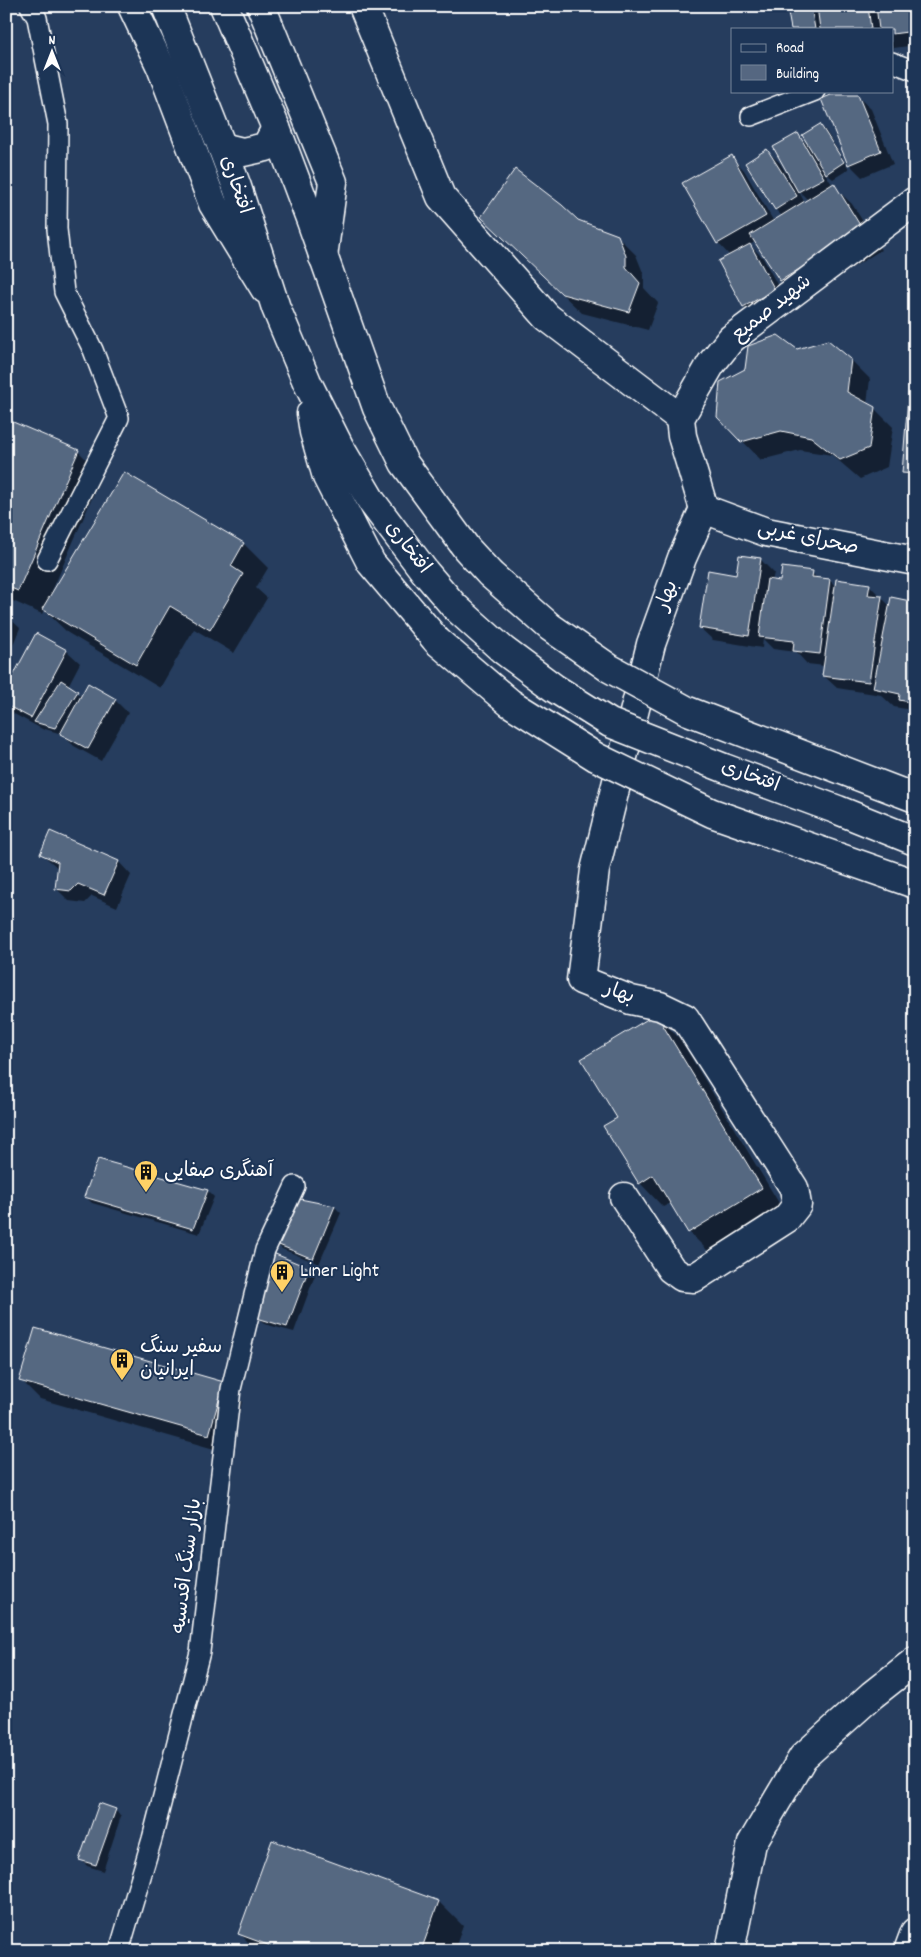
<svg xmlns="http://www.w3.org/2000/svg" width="921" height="1957" font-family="Dekko,'Playpen Sans Arabic',sans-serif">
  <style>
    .shadow { fill: #0007; fill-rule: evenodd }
    .building { fill: #556781; stroke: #fff }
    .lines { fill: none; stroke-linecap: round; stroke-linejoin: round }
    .service-casing { stroke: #fff; stroke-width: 22 }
    .minor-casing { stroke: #fff; stroke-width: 31 }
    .secondary-casing { stroke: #fff; stroke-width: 31 }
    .primary-casing { stroke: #fff; stroke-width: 31 }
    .service { stroke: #1d3557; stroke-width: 19 }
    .minor { stroke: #1d3557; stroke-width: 28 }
    .secondary { stroke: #1d3557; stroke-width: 28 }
    .primary { stroke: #1d3557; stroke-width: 28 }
    .primary-bridge-casing { stroke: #fff; stroke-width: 31; stroke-linecap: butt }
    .primary-bridge { stroke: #1d3557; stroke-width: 28 }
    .labels { text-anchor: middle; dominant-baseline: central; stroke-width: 4; stroke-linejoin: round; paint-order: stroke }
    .street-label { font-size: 20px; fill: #fff; stroke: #1d3557 }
    .poi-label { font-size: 20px; fill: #fff; stroke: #1d3557; text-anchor: start }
  </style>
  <rect width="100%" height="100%" fill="#263d5e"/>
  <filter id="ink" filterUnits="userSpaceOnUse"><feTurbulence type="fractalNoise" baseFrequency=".02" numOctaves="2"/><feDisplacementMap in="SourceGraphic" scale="10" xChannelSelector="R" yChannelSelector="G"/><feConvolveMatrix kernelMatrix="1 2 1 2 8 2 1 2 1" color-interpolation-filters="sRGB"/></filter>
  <g filter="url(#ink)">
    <g class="shadow">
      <path d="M799 6H812L819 13 818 6H876L877 8 915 6V45L894 48 892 46V29H792Z"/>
      <path d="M857 96 871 109 893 164 862 177 849 164Z"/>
      <path d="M820 125 826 131 849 169 833 179 825 173 833 186 852 204 881 250 800 300 781 281 756 241 750 245 763 258 787 303 757 320 744 307 720 262 730 256 718 243 731 157 744 170 774 222 782 216 776 210 767 151 780 163 790 179 792 178 798 135 808 145ZM798 190 808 200 805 203Z"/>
      <path d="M577 221 617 236 636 255 644 275V288L658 303 648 330 582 313 501 236Z"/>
      <path d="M915 349V483L904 472Z"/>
      <path d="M796 350 851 360 870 379 867 404 874 408 893 427 887 467 860 479 832 455 800 450 761 460 718 416Z"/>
      <path d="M6 420 78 451 102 475 52 591 54 592 124 474 244 544 268 568 256 588 267 598 234 653 194 629 160 688 68 633 44 610 42 614 6 598Z"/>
      <path d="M741 557 761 560 774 573 772 581 781 582 812 573 818 579 830 580 836 587 869 585 891 607 915 603V713L912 710 894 707 881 695 837 688 824 676 825 666 807 664 796 652 773 649 763 639 762 648 713 640 700 628 737 576Z"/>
      <path d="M6 615 20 628 6 661Z"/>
      <path d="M36 635 67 651 80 663 68 686 82 697 89 685 115 700 128 713 101 761 74 746 62 734 45 729 44 730 14 714 6 707V692Z"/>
      <path d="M42 854 119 862 131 875 117 907 92 896 85 903 69 901 56 888 59 869Z"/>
      <path d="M656 1015 680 1039 785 1213 713 1256 689 1232 671 1203 663 1207 640 1183 619 1119Z"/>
      <path d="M99 1160 208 1191 214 1197 199 1234 92 1203 86 1197Z"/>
      <path d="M291 1198 335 1207 341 1213 319 1264 282 1249 275 1243Z"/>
      <path d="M309 1269 315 1275 294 1332 264 1324 258 1317Z"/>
      <path d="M21 1380 224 1383 242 1402 228 1453 40 1399Z"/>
      <path d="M115 1810 121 1816 103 1871 87 1866 81 1859Z"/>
      <path d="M273 1841 439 1902 463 1926 454 1951H257L239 1933Z"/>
    </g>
    <g class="building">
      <path d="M792 6H811L815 29H791L787 7Z"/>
      <path d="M817 6H868L871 29H820Z"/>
      <path d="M876 6H915V31L892 34V29H879Z"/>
      <path d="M831 95H858L881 151 848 165 821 99Z"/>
      <path d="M820 124 844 162 826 174 802 135Z"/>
      <path d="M798 133 824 178 798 192 773 147Z"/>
      <path d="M767 149 797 196 775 210 745 163Z"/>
      <path d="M732 155 766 216 717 244 682 183Z"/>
      <path d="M515 169 562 205 578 220 618 235 626 256V267L640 283 629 312 562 294 481 217Z"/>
      <path d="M834 183 863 230 780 281 750 235Z"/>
      <path d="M750 244 775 290 743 307 718 261Z"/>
      <path d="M778 335 797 349 828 340 851 359 847 392 875 407 869 448 840 460 811 437 781 431 741 442 717 417 720 382 745 369 748 346Z"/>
      <path d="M912 348H915V474L902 473Z"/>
      <path d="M6 419 79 450 18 591 6 586Z"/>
      <path d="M124 472 244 543 231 566 243 574 210 630 170 606 136 665 42 609Z"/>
      <path d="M739 555 761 558 749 636 699 628 708 570 736 575Z"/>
      <path d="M782 567 813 571 812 577 830 579 820 654 793 651 794 641 759 637 767 579 780 581Z"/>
      <path d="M836 579 870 584 868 595 882 596 869 682 822 676Z"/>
      <path d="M891 597 915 602V703L899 700 900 694 873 688Z"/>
      <path d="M36 633 67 650 31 718 6 705V689Z"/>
      <path d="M61 680 78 691 55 728 34 722Z"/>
      <path d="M88 683 116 699 88 749 60 734Z"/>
      <path d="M50 831 119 861 104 895 78 884 71 891 55 889 58 862 40 854Z"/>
      <path d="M656 1014 762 1188 688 1233 653 1175 639 1184 603 1126 617 1118 581 1059Z"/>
      <path d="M98 1159 208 1190 193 1229 84 1197Z"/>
      <path d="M290 1197 335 1206 313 1259 274 1243Z"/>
      <path d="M273 1253 309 1268 287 1327 257 1318Z"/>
      <path d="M35 1328 224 1382 209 1435 19 1381Z"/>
      <path d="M99 1803 116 1809 96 1865 79 1860Z"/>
      <path d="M272 1840 439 1901 421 1951H284L238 1934Z"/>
    </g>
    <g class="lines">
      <g class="service-casing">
        <g id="service">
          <path d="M30 6 37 18 58 124 57 229 64 292 93 350 119 418 47 560"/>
          <path d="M892 62 915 71"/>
          <path d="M751 116 815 91"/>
          <path d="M119 1951 152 1839 200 1652 231 1389 265 1250 295 1186"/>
        </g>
      </g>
      <g class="minor-casing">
        <g id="minor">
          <path d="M363 6 441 197 547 317 680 418"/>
          <path d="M704 509 682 436 680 418 711 364 731 339 915 201"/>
          <path d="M704 509 766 532 915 561"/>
          <path d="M624 1197 671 1269 682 1277 694 1278 786 1219 797 1205 794 1188 685 1018 660 1006 631 1000 581 980 595 870 651 644 682 558 704 509"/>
          <path d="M730 1951 752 1843 803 1757 872 1695 915 1661"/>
        </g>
      </g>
      <g class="secondary-casing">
        <g id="secondary">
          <path d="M132 6 161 67 213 204 265 289"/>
          <path d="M261 6 333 182 323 257"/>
        </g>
      </g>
      <g class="primary-casing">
        <g id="primary">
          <path d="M166 6 222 147 237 187 276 308 307 382 339 446 372 502 425 572 454 606"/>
          <path d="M224 6 276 128 311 221 377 408 404 463 467 549 490 574"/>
          <path d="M222 147 243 152 266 147 276 128"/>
          <path d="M311 413 314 432 327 477 371 563 437 641"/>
          <path d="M908 1951 915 1932"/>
        </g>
      </g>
      <use href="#service" class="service"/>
      <use href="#minor" class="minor"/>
      <use href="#secondary" class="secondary"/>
      <use href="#primary" class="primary"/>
      <g class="primary-bridge-casing">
        <g id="primary-bridge">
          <path d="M490 574 550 627 609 668 688 711 915 798"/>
          <path d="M454 606 503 650 554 688 610 723 724 768 838 810 915 841"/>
          <path d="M437 641 510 703 596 757 712 813 915 884"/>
        </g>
      </g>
      <use href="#primary-bridge" class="primary-bridge"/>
    </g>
  </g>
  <defs>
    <g id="building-pin" transform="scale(1.25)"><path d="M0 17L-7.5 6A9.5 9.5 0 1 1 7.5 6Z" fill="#ffd166" stroke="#1d3557"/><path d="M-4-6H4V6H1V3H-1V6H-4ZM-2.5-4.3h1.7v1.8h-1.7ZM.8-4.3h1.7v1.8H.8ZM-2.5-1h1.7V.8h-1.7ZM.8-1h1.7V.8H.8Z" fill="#111"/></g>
  </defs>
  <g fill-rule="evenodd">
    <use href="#building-pin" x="146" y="1172"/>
    <use href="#building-pin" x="282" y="1272"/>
    <use href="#building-pin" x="122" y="1360"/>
  </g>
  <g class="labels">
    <g class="street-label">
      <text transform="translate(235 185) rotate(71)">افتخاری</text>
      <text transform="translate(772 309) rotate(-38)">شهید صمیع</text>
      <text transform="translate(808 539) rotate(12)">صحرای غربی</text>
      <text transform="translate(407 548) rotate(52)">افتخاری</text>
      <text transform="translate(668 596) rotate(-70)">بهار</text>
      <text transform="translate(750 777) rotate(20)">افتخاری</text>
      <text transform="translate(619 994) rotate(19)">بهار</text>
      <text transform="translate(188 1566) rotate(-83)">بازار سنگ اقدسیه</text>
    </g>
    <g class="poi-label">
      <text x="164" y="1172">آهنگری صفایی</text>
      <text x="300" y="1272">Liner Light</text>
      <text x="140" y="1348">سفیر سنگ<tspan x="140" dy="23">ایرانیان</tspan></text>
    </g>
  </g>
  <rect width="921" height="1957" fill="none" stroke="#1d3557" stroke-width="25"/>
  <rect x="12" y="12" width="896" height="1932" fill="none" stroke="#fff" stroke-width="2" filter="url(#ink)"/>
  <rect x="731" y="28" width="162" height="65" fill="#1d3557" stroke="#77869a"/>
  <rect x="741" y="44" width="25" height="8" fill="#1d3557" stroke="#77869a"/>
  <text x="776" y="52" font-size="15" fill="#ffffff">Road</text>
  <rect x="741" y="65" width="25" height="15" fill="#556781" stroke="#77869a"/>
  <text x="776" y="78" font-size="15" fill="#ffffff">Building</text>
  <g transform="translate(52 52)" stroke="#1d3557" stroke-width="4" paint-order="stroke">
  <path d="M0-4L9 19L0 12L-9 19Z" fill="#ffffff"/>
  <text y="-8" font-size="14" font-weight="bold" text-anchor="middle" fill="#ffffff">N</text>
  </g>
</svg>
